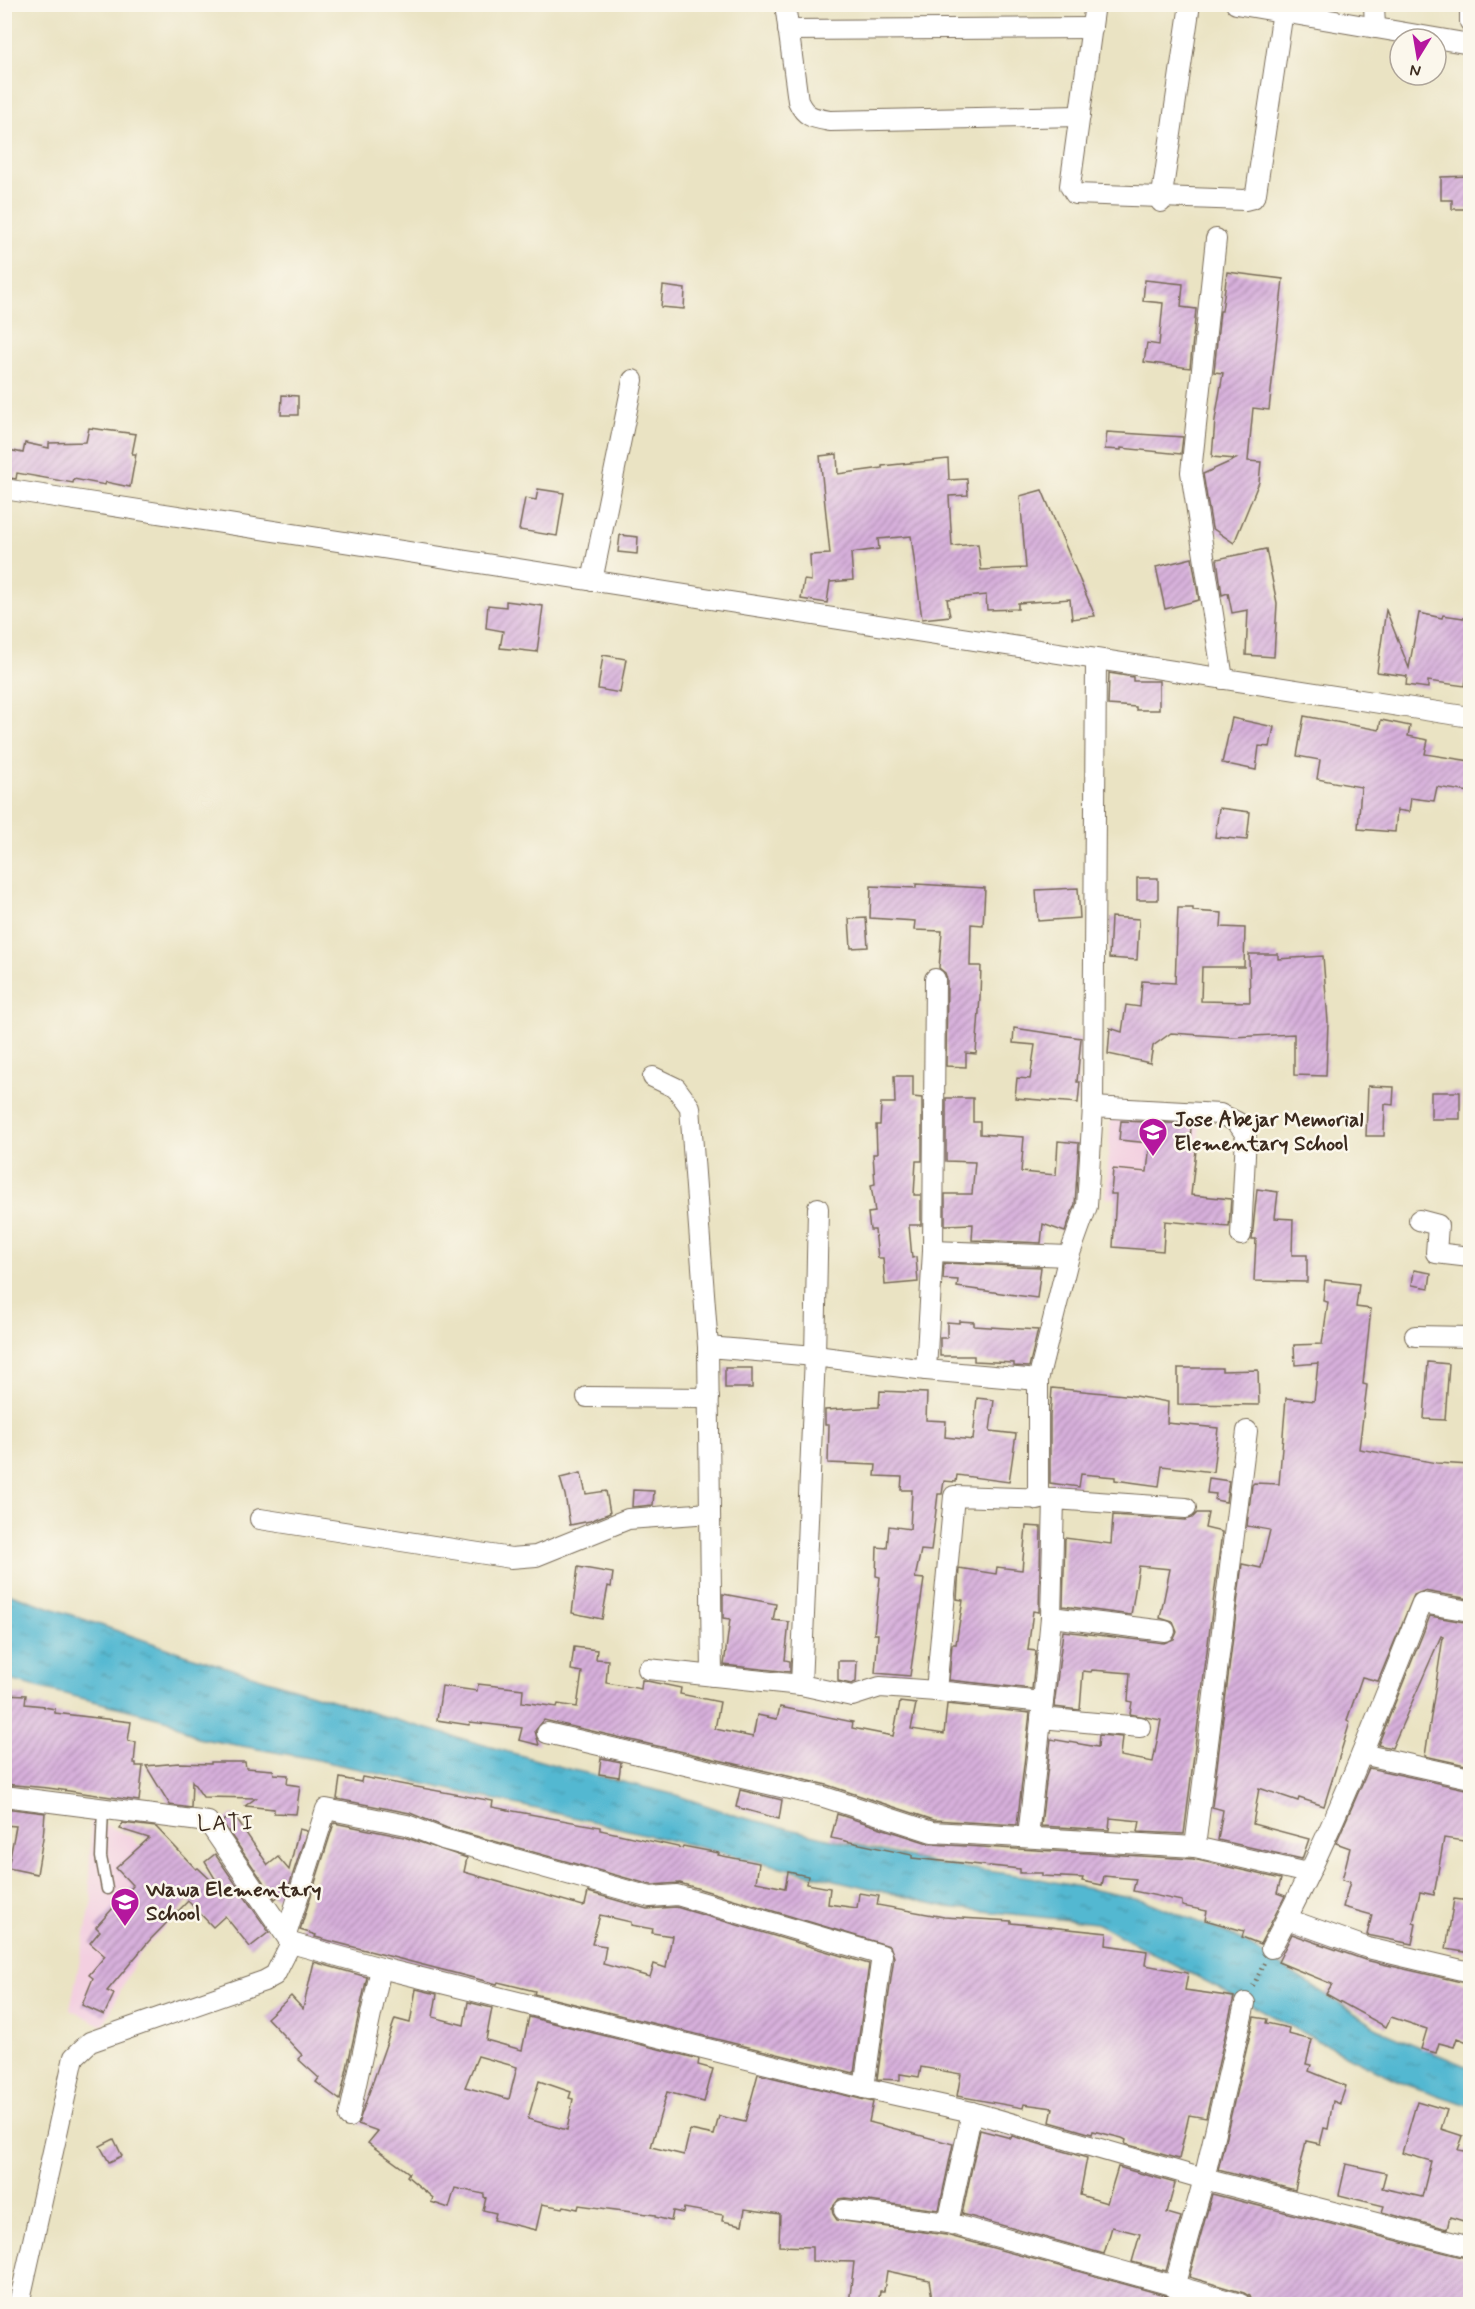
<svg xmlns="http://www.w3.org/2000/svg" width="1475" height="2309" font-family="Mynerve,sans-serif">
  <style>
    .built { fill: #f3cfe0 }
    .water { fill: url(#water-ripples); stroke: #477178; stroke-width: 1.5 }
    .building { fill: url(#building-hatch); fill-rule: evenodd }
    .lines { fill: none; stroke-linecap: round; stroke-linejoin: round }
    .service-casing { stroke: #786b58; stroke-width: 13 }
    .minor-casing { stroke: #786b58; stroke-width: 22 }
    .path { stroke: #786b58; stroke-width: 4; stroke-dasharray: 1.5 4.5; stroke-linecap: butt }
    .service { stroke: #fff; stroke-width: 10 }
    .minor { stroke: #fff; stroke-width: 20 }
    .labels { text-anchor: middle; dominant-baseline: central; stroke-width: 5; stroke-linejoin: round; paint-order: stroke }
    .poi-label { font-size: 21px; font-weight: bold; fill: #3b2a1e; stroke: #fbf7ec; text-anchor: start }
    .neighbourhood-label { font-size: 22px; letter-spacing: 1.5px; fill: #3b2a1e; stroke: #fbf7ec }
  </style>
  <defs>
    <pattern id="water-ripples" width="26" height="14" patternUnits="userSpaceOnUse" patternTransform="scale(1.5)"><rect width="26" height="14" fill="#53b8d1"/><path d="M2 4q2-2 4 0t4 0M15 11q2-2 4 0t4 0" fill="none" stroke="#4696a9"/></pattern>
    <pattern id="building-hatch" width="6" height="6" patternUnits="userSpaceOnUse" patternTransform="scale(1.5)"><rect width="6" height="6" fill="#d7b0dc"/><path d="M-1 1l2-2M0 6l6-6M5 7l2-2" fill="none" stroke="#b08fb2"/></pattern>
  </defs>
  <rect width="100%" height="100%" fill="#fbf7ec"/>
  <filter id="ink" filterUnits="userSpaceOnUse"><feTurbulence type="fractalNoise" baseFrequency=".0167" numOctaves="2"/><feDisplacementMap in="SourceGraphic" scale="12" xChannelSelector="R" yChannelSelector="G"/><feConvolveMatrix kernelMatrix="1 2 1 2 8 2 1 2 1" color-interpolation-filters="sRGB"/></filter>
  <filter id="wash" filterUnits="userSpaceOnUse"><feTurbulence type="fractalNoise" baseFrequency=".008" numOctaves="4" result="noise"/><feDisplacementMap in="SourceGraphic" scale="24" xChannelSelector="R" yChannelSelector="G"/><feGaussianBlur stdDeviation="1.35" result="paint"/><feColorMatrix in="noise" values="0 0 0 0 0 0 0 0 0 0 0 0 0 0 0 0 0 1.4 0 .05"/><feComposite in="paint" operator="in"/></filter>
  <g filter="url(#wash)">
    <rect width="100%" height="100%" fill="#eae3c3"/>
    <g class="built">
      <path d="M1111 1111 1200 1115 1195 1203 1106 1198Z"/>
      <path d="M91 1819 131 1836 188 1902 139 1954 103 2026 70 2009 92 1900 89 1881Z"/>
    </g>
    <path class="water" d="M5 1592 184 1654 389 1718 565 1768 676 1795 740 1817 936 1864 1030 1877 1144 1900 1238 1938 1382 2031 1470 2068V2106L1405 2084 1351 2058 1096 1923 947 1907 586 1820 309 1758 197 1738 169 1720 5 1679Z"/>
    <g id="blocks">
      <g class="building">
        <path d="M1470 176V209H1452V200H1441V177Z"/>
        <path d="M1227 272 1283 279 1269 410 1253 408 1248 461 1261 462 1259 482 1234 543 1212 528 1203 474 1236 459 1212 457 1215 420 1223 373 1214 372 1220 311H1222Z"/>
        <path d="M1145 280 1183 284 1181 307 1196 309 1190 368 1144 362 1147 343 1159 345 1163 303 1143 301Z"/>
        <path d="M663 286 685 289 684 309 661 307Z"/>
        <path d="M282 395 298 396V415H281Z"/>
        <path d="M89 428 136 434 132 454H136L130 487 106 482 105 485 74 479 73 483 17 473 16 479 4 477V449L23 453 25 443 49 448V443L86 442Z"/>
        <path d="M1107 432 1183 437 1181 454 1121 448V450L1105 449Z"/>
        <path d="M837 454 838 474 882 468V466L948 459 949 480 967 479 968 495 949 496 952 546 978 544 981 570 1026 568 1020 496 1042 490 1095 616 1072 619 1070 599 1018 603V609L987 610 986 595 947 599 950 616 922 619 911 536 878 539 879 549 851 553 853 580 830 582 827 603 801 599 804 580 811 581 810 555 830 554 820 456Z"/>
        <path d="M538 489 564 493 557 536 519 530 525 498 536 500Z"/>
        <path d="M620 535 638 537 637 554 618 552Z"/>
        <path d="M1266 549 1277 603 1274 657 1246 655 1248 610 1232 613 1228 593 1222 595 1217 559Z"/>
        <path d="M1192 558 1199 600 1165 609 1156 567Z"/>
        <path d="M506 601 543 606 537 652 500 648 503 631 486 628 488 605 506 607Z"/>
        <path d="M1386 610 1409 668 1419 613 1442 618 1443 615 1470 619V655L1465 686 1428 681V688L1406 685 1407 676 1377 672Z"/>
        <path d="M603 655 626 659 620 693 598 689Z"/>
        <path d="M1109 673 1133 677V681H1159V710H1136V707L1108 705Z"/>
        <path d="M1304 716 1379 730 1381 720 1410 726 1408 736 1428 740 1425 754 1470 761V792L1437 787 1434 801 1411 798 1409 812 1397 810 1395 832 1358 829 1361 787 1317 779 1320 760 1297 756Z"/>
        <path d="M1232 718 1274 727 1270 747 1259 746 1256 770 1222 763Z"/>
        <path d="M1219 808 1250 812 1247 840 1215 837Z"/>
        <rect x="1137" y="878" width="21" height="22"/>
        <path d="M916 884 985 888 983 925 971 924 970 966H981L980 997 976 1054 966 1053V1067L946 1066 947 979 945 973 939 968 942 931 914 930 915 921 870 918 871 886 916 888Z"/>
        <path d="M1078 888 1080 918 1038 921 1036 890Z"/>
        <path d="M1178 908H1193V911L1222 913 1221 927 1245 928 1244 967H1202L1201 1001 1250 1002 1249 954H1278V959L1323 956 1328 1022 1326 1076 1294 1075V1034L1232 1037 1171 1033 1153 1046 1150 1063 1108 1054 1110 1028 1122 1032 1126 1005 1140 1007 1142 981 1175 983Z"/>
        <path d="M1111 917 1139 919 1137 960 1109 958Z"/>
        <path d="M866 918 868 947 851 948 849 919Z"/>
        <path d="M1014 1028 1081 1038 1077 1082H1080L1078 1103 1015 1098 1017 1078 1030 1079 1035 1045 1013 1043Z"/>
        <path d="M894 1076H913V1097L922 1098V1161H916L914 1195H921V1225H909L912 1258 916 1257 918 1282 885 1285 883 1258H878L875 1230H870L868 1213 875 1212 871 1185 875 1184 873 1154H877L876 1125H880L881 1103H895Z"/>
        <path d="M1368 1086 1394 1087 1393 1105 1385 1104 1384 1136H1366Z"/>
        <rect x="1431" y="1092" width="29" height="27"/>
        <path d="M946 1098H973V1122H980V1134L1024 1137 1021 1172 1056 1175 1058 1141 1079 1143 1075 1204 1065 1232 1043 1224 1041 1243 972 1240 973 1224 945 1225V1194H972L975 1162 946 1161Z"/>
        <path d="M1121 1121 1191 1124 1190 1149 1196 1150 1191 1195 1231 1199 1229 1227 1165 1221 1163 1251 1113 1247 1116 1194H1111L1113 1169 1147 1172 1150 1143 1119 1140Z"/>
        <path d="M1257 1189 1278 1192 1275 1218 1293 1219 1292 1255H1307V1282L1254 1281 1256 1239H1252Z"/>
        <path d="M944 1263 1041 1267 1037 1298 957 1287 958 1280 943 1279Z"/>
        <path d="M1414 1270 1431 1273 1429 1288 1412 1285Z"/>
        <path d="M1325 1280 1359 1284 1356 1307 1371 1309 1363 1384 1367 1385 1359 1449 1437 1463 1470 1465 1468 1509 1470 1510V1599L1424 1591 1414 1595 1378 1681 1362 1677 1347 1720 1350 1722 1324 1806 1299 1798 1298 1801 1259 1788 1253 1824 1309 1839 1302 1859 1218 1840 1223 1810 1212 1807 1242 1564 1261 1568 1270 1530 1247 1526 1252 1485 1254 1483 1279 1484 1286 1398 1314 1401 1318 1363 1295 1365 1294 1345 1322 1344 1328 1302 1323 1301Z"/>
        <path d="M959 1321 974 1322V1326L1038 1330 1029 1367 1014 1366V1363L974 1361V1356H940V1338H947V1322L959 1323Z"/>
        <path d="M1428 1362 1449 1364 1445 1420 1424 1419Z"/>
        <rect x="725" y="1368" width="27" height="20"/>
        <path d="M1178 1368H1222V1371L1258 1370 1259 1405 1178 1404Z"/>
        <path d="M1052 1388 1135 1396 1168 1402 1167 1423 1218 1428 1213 1472 1162 1466 1159 1486 1115 1480V1477L1081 1474 1079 1487 1050 1483V1416Z"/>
        <path d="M880 1391 927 1393 926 1420 946 1421 945 1437 973 1440 977 1398 994 1400 990 1431 1016 1434 1009 1482 957 1475 956 1482 944 1481 942 1494H938L931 1551 921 1550 915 1578 924 1579 910 1676 875 1673 878 1634H874L880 1577 876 1576 877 1547 887 1548 889 1526 910 1529 912 1490H901L902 1477 875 1476 876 1465 828 1463 829 1425H825V1410L879 1407Z"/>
        <path d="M581 1473 586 1494 606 1491 610 1513 590 1521 570 1525 565 1495 560 1478Z"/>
        <path d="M1209 1478 1229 1481 1226 1502 1215 1500 1216 1494 1207 1493Z"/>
        <path d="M633 1490 654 1491 653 1505 632 1507Z"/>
        <path d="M1197 1513H1208L1205 1528 1222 1532 1184 1834 1138 1832 1140 1821 1110 1818 1109 1830 1041 1826 1051 1739 1098 1747 1099 1735 1122 1737 1120 1756 1153 1762 1161 1720 1130 1714 1132 1702 1128 1701 1130 1673 1092 1670 1091 1672 1083 1671 1080 1710 1054 1707 1063 1631 1164 1643 1174 1639 1177 1632 1173 1622 1160 1618 1170 1569 1139 1566 1131 1615 1063 1606 1065 1538 1111 1544 1113 1515 1185 1520 1192 1518Z"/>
        <path d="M1026 1526 1041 1527 1039 1612 1033 1611 1028 1650 1036 1651 1032 1689 949 1680 952 1644H956L963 1600 957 1599 959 1568 996 1574 997 1567 1022 1570Z"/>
        <path d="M578 1567 613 1573 611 1587 608 1586 602 1619 572 1613Z"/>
        <path d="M723 1594 776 1604 773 1620 789 1622 785 1660 790 1661V1672L724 1665 730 1619 723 1618Z"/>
        <path d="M1430 1616 1470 1623V1766L1425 1756 1443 1637 1441 1636 1392 1748 1378 1745Z"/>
        <path d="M574 1647 597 1650 596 1659 608 1660 606 1683 641 1689 642 1680 681 1688 680 1694 720 1702 715 1729 753 1737 757 1715 777 1719 780 1707 853 1722 852 1728 893 1736 900 1702 916 1704 911 1729 944 1734 947 1704 1030 1713 1017 1825 934 1820 827 1785 544 1720 535 1731 539 1745 519 1740 522 1728 470 1722 469 1725 437 1720 442 1686 477 1691 478 1684 523 1689 522 1702 557 1707 558 1704 577 1707 582 1672 571 1670Z"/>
        <path d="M838 1661H857L856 1682 851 1684 838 1681Z"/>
        <path d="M4 1694 26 1695 25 1704 44 1706V1707L55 1709V1713L131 1722 128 1741 136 1742 134 1763H136V1766H143L139 1801 48 1788 4 1784Z"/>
        <path d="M601 1758 621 1762 619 1777 599 1774Z"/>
        <path d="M211 1762H245L246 1768 273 1770 274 1774 288 1775 287 1784 300 1786 296 1814 274 1813V1809L245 1806 256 1798 203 1797 192 1781 191 1808 170 1805 146 1766 179 1763 211 1764Z"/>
        <path d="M1369 1768 1470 1790V1842L1444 1838 1434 1895 1420 1892 1413 1923 1416 1924 1412 1944 1367 1935 1372 1915 1343 1907 1350 1882 1342 1880 1350 1848 1336 1843Z"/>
        <path d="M362 1777 493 1801 492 1807 600 1827V1830L682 1848 683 1846 719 1853 718 1855 759 1863 756 1882 785 1888 788 1872 808 1876 807 1884 830 1888 828 1904 857 1908 859 1893 879 1896 877 1905 944 1917 1011 1921V1923L1107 1933 1106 1945 1147 1951 1145 1965 1188 1973 1185 1990 1234 1997 1206 2118 1189 2115 1179 2159 1125 2144 1126 2140 1122 2138 1093 2131 1092 2134 1050 2122 1053 2108 1024 2104 1023 2108 957 2096 961 2074 921 2067 919 2077 900 2074V2080L877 2079 894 1957 890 1946 680 1883 651 1885 447 1828 410 1813 337 1799 340 1778 361 1782Z"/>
        <path d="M740 1790 782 1800 779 1819 736 1807Z"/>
        <path d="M4 1808 45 1813 43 1838 37 1874 8 1868 16 1826 4 1825Z"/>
        <path d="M233 1814 268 1865 278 1857 289 1870 299 1829 307 1831 288 1889 275 1899 222 1822Z"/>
        <path d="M837 1814 931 1844 1193 1859 1281 1879 1277 1893 1285 1896 1260 1944 1242 1937 1244 1931 1205 1920 1207 1911 1182 1906V1901L1133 1891 1136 1879 1104 1876 1102 1885 1082 1881 1083 1878 1042 1876V1873H1020V1869L912 1858V1855L831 1838Z"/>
        <path d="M122 1823 156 1827 196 1869 198 1868 215 1884 217 1882 205 1862 215 1854 269 1932 250 1947 225 1916 213 1927 188 1901 149 1941 107 1991 114 1994 104 2015 82 2005 93 1978 89 1975 105 1956 90 1943 100 1931 96 1927 133 1886 116 1868 149 1838 120 1829Z"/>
        <path d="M334 1823 404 1837 467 1858 464 1872 583 1906 585 1905 588 1892 647 1909 676 1907 869 1964 854 2073 534 1994 535 1991 498 1982 497 1984 315 1937 316 1935 300 1930ZM600 1915 631 1922V1925L653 1929 652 1933 672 1936 666 1968 654 1964 650 1977 603 1964 606 1946 592 1944Z"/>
        <path d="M1454 1899 1470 1901V1953L1446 1949Z"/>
        <path d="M1292 1934 1365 1960 1470 1984V2043L1457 2038 1454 2047 1439 2043 1436 2053 1421 2049 1427 2029 1391 2017 1386 2027 1326 1994 1332 1984 1278 1962Z"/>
        <path d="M314 1962 367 1977 340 2100 316 2082 319 2078 298 2059 302 2055 267 2018 291 1996 303 2009Z"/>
        <path d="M416 1989 437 1994 433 2017 464 2025 468 2002 492 2008 486 2040 522 2050 529 2017 699 2059 698 2065 713 2069 704 2102 667 2092 651 2147 684 2155 690 2130 714 2135 719 2116 745 2122 758 2074 873 2102 869 2122 953 2144 939 2210 845 2198 839 2199 832 2208 833 2214 837 2220 946 2235 1197 2304H933L929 2280 887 2271 884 2291H880L878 2304H849L854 2262 812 2261V2247L779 2246 780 2214 745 2209 742 2225 722 2221 723 2215 684 2208 683 2213 673 2211 671 2221 655 2217V2215L608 2209 579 2205 578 2209 564 2206 563 2208 542 2204 536 2230 494 2220 496 2213 483 2210 486 2198 484 2197V2194L455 2188 449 2208 431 2202 433 2198 407 2176 409 2173 368 2143 378 2131 358 2124 395 2019 410 2023ZM478 2056 517 2067 509 2099 465 2087ZM539 2081 571 2092 569 2098 573 2099 567 2130 528 2119Z"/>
        <path d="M1254 2017 1267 2019 1266 2023 1289 2028 1288 2034 1312 2040 1306 2064 1311 2065 1309 2071 1346 2086 1340 2104 1333 2101 1328 2129 1324 2128 1320 2144 1306 2141 1295 2190 1218 2170Z"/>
        <path d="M1417 2101 1447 2110 1441 2129 1463 2136 1458 2150 1470 2152V2223L1450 2217 1447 2229 1382 2212 1384 2206 1339 2195 1346 2164 1386 2173 1382 2188 1422 2197 1431 2161 1402 2153Z"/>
        <path d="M980 2130 1011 2138 1012 2136 1087 2158 1080 2195 1107 2203 1118 2167 1175 2183 1167 2213 1181 2217 1166 2271 1132 2262 1140 2234 1112 2227 1104 2254 962 2214Z"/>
        <path d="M114 2139 122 2156 109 2162 100 2146Z"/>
        <path d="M1212 2194 1470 2259V2304H1302L1287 2302 1286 2304H1252L1249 2296 1244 2293 1189 2277Z"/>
      </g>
    </g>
  </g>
  <g filter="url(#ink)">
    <use href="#blocks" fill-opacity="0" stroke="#786b58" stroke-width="1.5"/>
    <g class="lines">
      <g class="service-casing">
        <path id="service" d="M103 1809 101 1857 107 1889"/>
      </g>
      <g class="minor-casing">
        <g id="minor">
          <path d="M785 4 798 101C805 117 813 118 830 121L1080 116"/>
          <path d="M1095 4 1070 186 1075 194 1245 200 1253 198 1256 193 1284 4"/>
          <path d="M1236 4 1470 44"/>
          <path d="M1374 4 1375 28"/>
          <path d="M1470 4V22"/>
          <path d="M788 30 1092 28"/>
          <path d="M1161 202 1190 4"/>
          <path d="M1216 239 1191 472 1223 679"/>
          <path d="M4 489 1470 717"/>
          <path d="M592 581 633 380"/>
          <path d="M935 979 933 1251 926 1370 1038 1380"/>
          <path d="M653 1077 676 1088 690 1107 708 1347 712 1676"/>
          <path d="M1093 1107 1220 1114 1237 1122 1246 1135 1241 1235"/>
          <path d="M1419 1220 1438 1225 1436 1253 1470 1257"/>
          <path d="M933 1251 1069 1256"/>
          <path d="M1415 1336 1470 1337"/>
          <path d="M708 1347 815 1356 818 1208"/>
          <path d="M587 1397 709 1398"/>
          <path d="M1054 1499 1051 1617 1043 1702 936 1691 954 1496 1054 1499 1186 1508"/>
          <path d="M1038 1500V1380L1069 1256 1087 1206 1093 1107 1096 660"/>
          <path d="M260 1519 511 1558 536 1556 628 1519 710 1513"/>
          <path d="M1051 1617 1165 1631"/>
          <path d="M648 1669 801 1685 815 1356 926 1370"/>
          <path d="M801 1685 852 1696 880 1687 936 1691"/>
          <path d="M1041 1718 1140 1727"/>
          <path d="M547 1733 824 1797 932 1832 1195 1847 1308 1873"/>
          <path d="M1362 1754 1470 1778"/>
          <path d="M4 1796 208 1822 291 1943 381 1968 864 2088 972 2112 1204 2179 1470 2247"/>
          <path d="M1028 1837 1043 1702"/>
          <path d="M1195 1847 1247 1431"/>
          <path d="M1287 1919 1368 1948 1470 1972"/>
          <path d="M286 1935 326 1809 407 1825 443 1839 650 1897 677 1895 882 1955 864 2088"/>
          <path d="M1271 1948C1331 1838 1376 1719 1422 1603L1470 1611"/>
          <path d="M972 2112 948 2223 1240 2304"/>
          <path d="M349 2117 381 1968"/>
          <path d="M844 2210 948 2223"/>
          <path d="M1174 2287 1204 2179 1245 2003"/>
          <path d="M19 2304 74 2057 90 2042 264 1981 275 1975 291 1943"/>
        </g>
      </g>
      <path class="path" d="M1253 1986 1264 1963"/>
      <use href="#service" class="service"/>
      <use href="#minor" class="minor"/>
    </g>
  </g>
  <defs>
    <g id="school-pin" transform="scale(1.5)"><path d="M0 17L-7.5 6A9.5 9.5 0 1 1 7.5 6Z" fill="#b5179e" stroke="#fbf7ec"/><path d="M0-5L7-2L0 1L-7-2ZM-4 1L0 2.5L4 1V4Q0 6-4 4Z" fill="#fff"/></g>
  </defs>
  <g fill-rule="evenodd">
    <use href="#school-pin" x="1153" y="1132"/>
    <use href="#school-pin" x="125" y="1902"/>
  </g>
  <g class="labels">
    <g class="poi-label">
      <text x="1174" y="1120">Jose Abejar Memorial<tspan x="1174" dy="24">Elementary School</tspan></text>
      <text x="146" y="1890">Wawa Elementary<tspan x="146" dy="24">School</tspan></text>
    </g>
    <g class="neighbourhood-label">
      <text x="226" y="1824">LATI</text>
    </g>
  </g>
  <rect width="1475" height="2309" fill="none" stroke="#fbf7ec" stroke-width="24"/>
  <g transform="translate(1418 57) rotate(191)"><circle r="28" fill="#fbf7ec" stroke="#aea59a" stroke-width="1.5"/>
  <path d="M0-4.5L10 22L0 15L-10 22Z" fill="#b5179e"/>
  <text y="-9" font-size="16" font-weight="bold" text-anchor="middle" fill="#3b2a1e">N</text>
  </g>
</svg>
